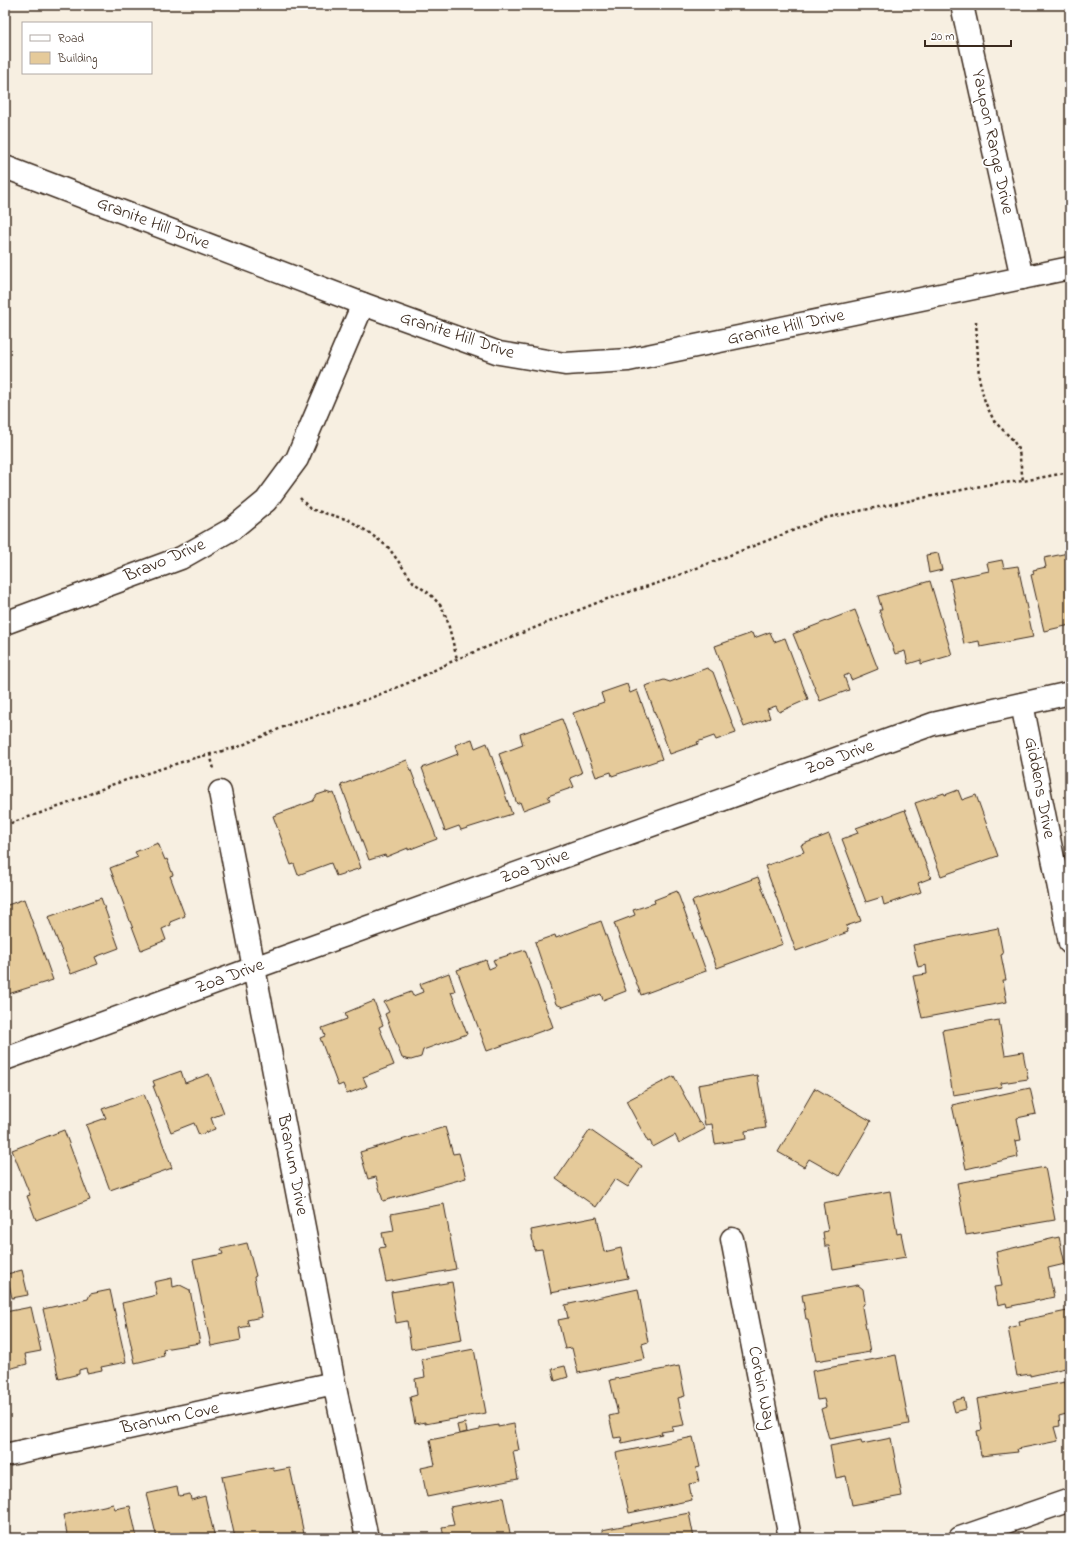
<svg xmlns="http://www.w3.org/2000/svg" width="1075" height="1543" font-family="'Indie Flower',sans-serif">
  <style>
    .building { fill: #e5ca9a; stroke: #3b2a1e }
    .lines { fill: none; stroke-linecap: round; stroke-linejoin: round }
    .minor-casing { stroke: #3b2a1e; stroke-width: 25 }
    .path { stroke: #3b2a1e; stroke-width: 2.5; stroke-dasharray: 3 3; stroke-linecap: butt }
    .minor { stroke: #fff; stroke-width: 22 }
    .labels { text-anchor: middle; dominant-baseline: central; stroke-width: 3.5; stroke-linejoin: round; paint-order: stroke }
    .street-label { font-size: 18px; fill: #3b2a1e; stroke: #fff }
  </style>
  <rect width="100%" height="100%" fill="#f7efe1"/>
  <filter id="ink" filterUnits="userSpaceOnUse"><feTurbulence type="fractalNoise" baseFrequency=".025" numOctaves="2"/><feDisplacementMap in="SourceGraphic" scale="8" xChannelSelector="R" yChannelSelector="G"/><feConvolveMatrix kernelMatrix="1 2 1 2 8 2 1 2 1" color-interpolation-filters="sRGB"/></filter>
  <g filter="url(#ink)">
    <g class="building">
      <path d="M938 553 942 570 929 573 926 555Z"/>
      <path d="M1068 553 1070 559V625L1044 631 1031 575 1034 574 1033 570 1046 567 1044 558Z"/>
      <path d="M1002 560 1004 568 1018 566 1033 637 980 647 979 641 964 644 950 579 989 571 987 563Z"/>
      <path d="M930 581 952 655 921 664V660L908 664 905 651 895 654 879 610H882L878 596Z"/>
      <path d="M855 610 878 669 851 680 849 674 844 676 849 690 820 701 793 634Z"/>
      <path d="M770 632 774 642 785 638 808 699 779 712 776 706 767 709 770 718 744 727 715 646 752 633 754 638Z"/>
      <path d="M707 668 713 672 736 733 716 740 714 736 697 742 698 744 670 754 645 686 664 680 670 682Z"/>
      <path d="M627 684 630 693 637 690 662 759 612 776 611 772 596 777 573 713 604 702 601 693Z"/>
      <path d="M562 719 582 773 570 778 574 787 548 796 550 800 523 810 520 802 517 804 499 754 523 745 520 734Z"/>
      <path d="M472 739 475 748 487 743 512 814 461 830 459 826 445 831 422 768 458 754 455 745Z"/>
      <path d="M407 760 437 839 408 850V848L386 857 385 855 369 860 341 785Z"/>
      <path d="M958 790 962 800 976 795 998 856 941 876 915 803 944 793 945 795Z"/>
      <path d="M326 792 332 794 334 793 361 868 336 876 331 863 298 875 294 864 291 865 273 816 313 801 317 795Z"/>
      <path d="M905 810 931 878 918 883 921 892 884 905 882 897 866 902 842 839 858 833 856 828Z"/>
      <path d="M829 834 861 921 846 926 848 932 796 951 765 866 804 852 801 845Z"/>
      <path d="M158 843 165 860 167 859 173 875 170 876 185 916 170 922 171 925 162 929 166 940 141 950 110 868 138 857 135 852Z"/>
      <path d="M758 877 783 944 717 968 692 901Z"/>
      <path d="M677 891 706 971 641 995 614 923 635 915 633 910 655 903 654 900Z"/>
      <path d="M101 898 119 948 95 957 98 964 71 974 48 917Z"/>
      <path d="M24 899 53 980 5 995V906Z"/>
      <path d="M601 921 626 991 603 1000 601 994 563 1007 556 1004 535 942 555 935 556 938Z"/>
      <path d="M998 928 1003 954 1001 955 1006 980H1003L1007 1002 922 1018 913 976 927 974 926 965 918 967 913 945Z"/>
      <path d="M525 950 553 1027 487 1051 457 970 486 960 489 969 496 966 493 960Z"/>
      <path d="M449 973 455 991 451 992 467 1034 423 1050 421 1057 411 1060 402 1058 385 1014 389 1012 384 1002 411 992 413 996 423 992 420 984Z"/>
      <path d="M374 1001 383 1025 379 1027 394 1065 363 1077 367 1086 347 1094 343 1084 338 1086 320 1038 325 1036 322 1028 347 1019 345 1013Z"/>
      <path d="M999 1020 1005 1055 1023 1052 1028 1079 1001 1083 1002 1087 953 1095 942 1030Z"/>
      <path d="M181 1071 185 1083 209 1074 224 1113 211 1118 215 1129 199 1135 194 1123 171 1132 153 1086H155L153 1081Z"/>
      <path d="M757 1075 766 1128 745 1131 746 1139 715 1144 712 1124 705 1125 698 1085Z"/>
      <path d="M674 1076 699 1123 701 1122 705 1129 679 1143 675 1135 653 1147 650 1141 648 1142 626 1101Z"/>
      <path d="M815 1088 871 1121 839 1176 809 1159 804 1167 778 1152Z"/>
      <path d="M1030 1088 1036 1114 1017 1118 1021 1140 1015 1141 1018 1157 966 1169 952 1105Z"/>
      <path d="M144 1094 172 1168 110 1190 86 1125 106 1118 102 1109Z"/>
      <path d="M445 1127 453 1154 459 1153 466 1178 383 1201 376 1177 368 1179 360 1152Z"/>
      <path d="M64 1130 90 1200 36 1220 27 1196 30 1195 12 1150Z"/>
      <path d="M590 1130 642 1166 628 1187 615 1179 596 1207 556 1179Z"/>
      <path d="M1045 1167 1055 1220 966 1235 957 1183Z"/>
      <path d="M890 1191 897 1234 901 1233 906 1257 833 1269 829 1246H825L823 1232 828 1231 823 1203Z"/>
      <path d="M444 1204 456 1269 386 1282 379 1248 385 1247 382 1233 394 1231 391 1214Z"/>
      <path d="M597 1217 604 1252 621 1248 628 1278 551 1293 542 1249 534 1250 531 1230Z"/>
      <path d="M5 1233 8 1251 5 1252Z"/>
      <path d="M1059 1237 1065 1264 1048 1268 1054 1297 1007 1307 1006 1303 998 1305 994 1287 1002 1286 996 1252Z"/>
      <path d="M247 1243 256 1276 254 1277 262 1317 247 1320 249 1326 239 1328 241 1340 211 1346 193 1260 223 1254 221 1249Z"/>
      <path d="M22 1270 28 1295 12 1298 7 1274Z"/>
      <path d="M172 1278 173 1287 180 1285 190 1290 200 1343 163 1349 164 1356 135 1363 122 1303 157 1295 154 1282Z"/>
      <path d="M452 1282 462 1340 411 1349 407 1321 396 1323 391 1292Z"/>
      <path d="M858 1285 863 1289 865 1302 862 1307 870 1352 816 1361 808 1319H806L802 1295Z"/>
      <path d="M638 1289 648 1342 642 1344 645 1359 578 1373 572 1348 565 1349 558 1320 568 1318 565 1305Z"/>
      <path d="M110 1290 126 1362 101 1367 102 1370 87 1373 86 1368 79 1370V1374L59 1379 43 1309 88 1299 90 1294Z"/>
      <path d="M31 1307 41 1351 25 1354 27 1364 5 1370V1312Z"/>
      <path d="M1067 1311 1068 1320 1070 1319V1367L1030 1376V1374L1017 1376 1008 1328 1020 1325 1019 1321Z"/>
      <path d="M474 1349 486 1413 425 1424V1422L415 1424 410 1397 417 1395 415 1379 425 1377 422 1359Z"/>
      <path d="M896 1355 909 1424 829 1439 821 1409 826 1407 824 1399 817 1400 812 1371Z"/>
      <path d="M565 1366 568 1377 555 1381 552 1369Z"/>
      <path d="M679 1366 685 1396 678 1398 684 1425 672 1427 673 1430 661 1432 662 1434 622 1443 621 1437 614 1438 609 1416 618 1414 610 1380Z"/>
      <path d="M1065 1382 1070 1413 1059 1416 1060 1426 1054 1427 1058 1441 1017 1449 1018 1452 981 1456 977 1431 982 1430 977 1399Z"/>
      <path d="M964 1398 966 1409 955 1412 952 1401Z"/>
      <path d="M465 1423 467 1432 459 1434 457 1425Z"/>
      <path d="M514 1424 519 1450 513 1451 518 1479 427 1497 421 1468 435 1465 430 1440 480 1430V1428L498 1425V1427Z"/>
      <path d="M693 1437 700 1467 696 1468 699 1482 689 1484 692 1500 629 1513 616 1453Z"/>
      <path d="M891 1438 902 1496 852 1505 846 1476 836 1478 830 1446 861 1440 862 1444Z"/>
      <path d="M273 1467 274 1471 290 1468 304 1534 287 1538H235L222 1477Z"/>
      <path d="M177 1487 179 1496 190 1494 191 1500 205 1496 215 1538H157L146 1494Z"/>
      <path d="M503 1497 511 1538H444L442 1527 454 1525 450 1507Z"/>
      <path d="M113 1504 115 1509 130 1506 137 1538H68L63 1515Z"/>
      <path d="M689 1513 694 1538H603L602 1530Z"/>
    </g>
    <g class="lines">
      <g class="minor-casing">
        <g id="minor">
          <path d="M962 5 1022 278"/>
          <path d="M5 167 363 304 499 353 565 364 628 360 1070 268"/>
          <path d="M5 623 181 558 232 529 266 501 297 459 363 304"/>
          <path d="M1022 704 1070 943"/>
          <path d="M220 792 334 1383 367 1538"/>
          <path d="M5 1059 254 968 933 724 1070 693"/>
          <path d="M732 1239 790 1538"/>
          <path d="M5 1455 334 1383"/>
          <path d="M960 1538 1070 1500"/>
        </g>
      </g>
      <g class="path">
        <path d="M976 321 979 378 985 402 994 421 1013 440 1019 451 1023 481"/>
        <path d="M300 498 310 509 349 520 368 532 388 547 414 583 430 594 441 606 447 619 457 659"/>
        <path d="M210 754 214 769"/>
        <path d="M5 825 64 805 111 785 191 759 238 747 295 722 368 699 408 683 457 659 604 600 661 582 825 518 991 484 1023 481 1070 472"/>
      </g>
      <use href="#minor" class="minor"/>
    </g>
  </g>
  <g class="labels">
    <g class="street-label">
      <text transform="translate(992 142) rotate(78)">Yaupon Range Drive</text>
      <text transform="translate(153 224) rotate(21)">Granite Hill Drive</text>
      <text transform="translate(786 328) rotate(-12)">Granite Hill Drive</text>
      <text transform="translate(457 336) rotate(18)">Granite Hill Drive</text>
      <text transform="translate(165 561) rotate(-23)">Bravo Drive</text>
      <text transform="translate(840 758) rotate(-20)">Zoa Drive</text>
      <text transform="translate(1039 788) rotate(79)">Giddens Drive</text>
      <text transform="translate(535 867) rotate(-20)">Zoa Drive</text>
      <text transform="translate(230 977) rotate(-20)">Zoa Drive</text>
      <text transform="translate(292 1165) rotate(79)">Branum Drive</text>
      <text transform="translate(761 1388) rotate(79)">Corbin Way</text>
      <text transform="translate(170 1419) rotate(-12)">Branum Cove</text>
    </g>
  </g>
  <rect width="1075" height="1543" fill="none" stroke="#fff" stroke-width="20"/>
  <rect x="10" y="10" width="1055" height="1523" fill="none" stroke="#3b2a1e" stroke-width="1.5" filter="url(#ink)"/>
  <rect x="22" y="22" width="130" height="52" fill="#ffffff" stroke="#b1aaa5"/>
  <rect x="30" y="35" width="20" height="6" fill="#ffffff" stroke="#b1aaa5"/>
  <text x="58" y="42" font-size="12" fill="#3b2a1e">Road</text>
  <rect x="30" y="52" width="20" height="12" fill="#e5ca9a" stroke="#b1aaa5"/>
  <text x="58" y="62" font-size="12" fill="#3b2a1e">Building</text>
  <path d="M925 40v6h86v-6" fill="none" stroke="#3b2a1e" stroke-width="2"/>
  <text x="931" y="40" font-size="12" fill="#3b2a1e" stroke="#ffffff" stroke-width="3" paint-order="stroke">20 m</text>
</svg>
